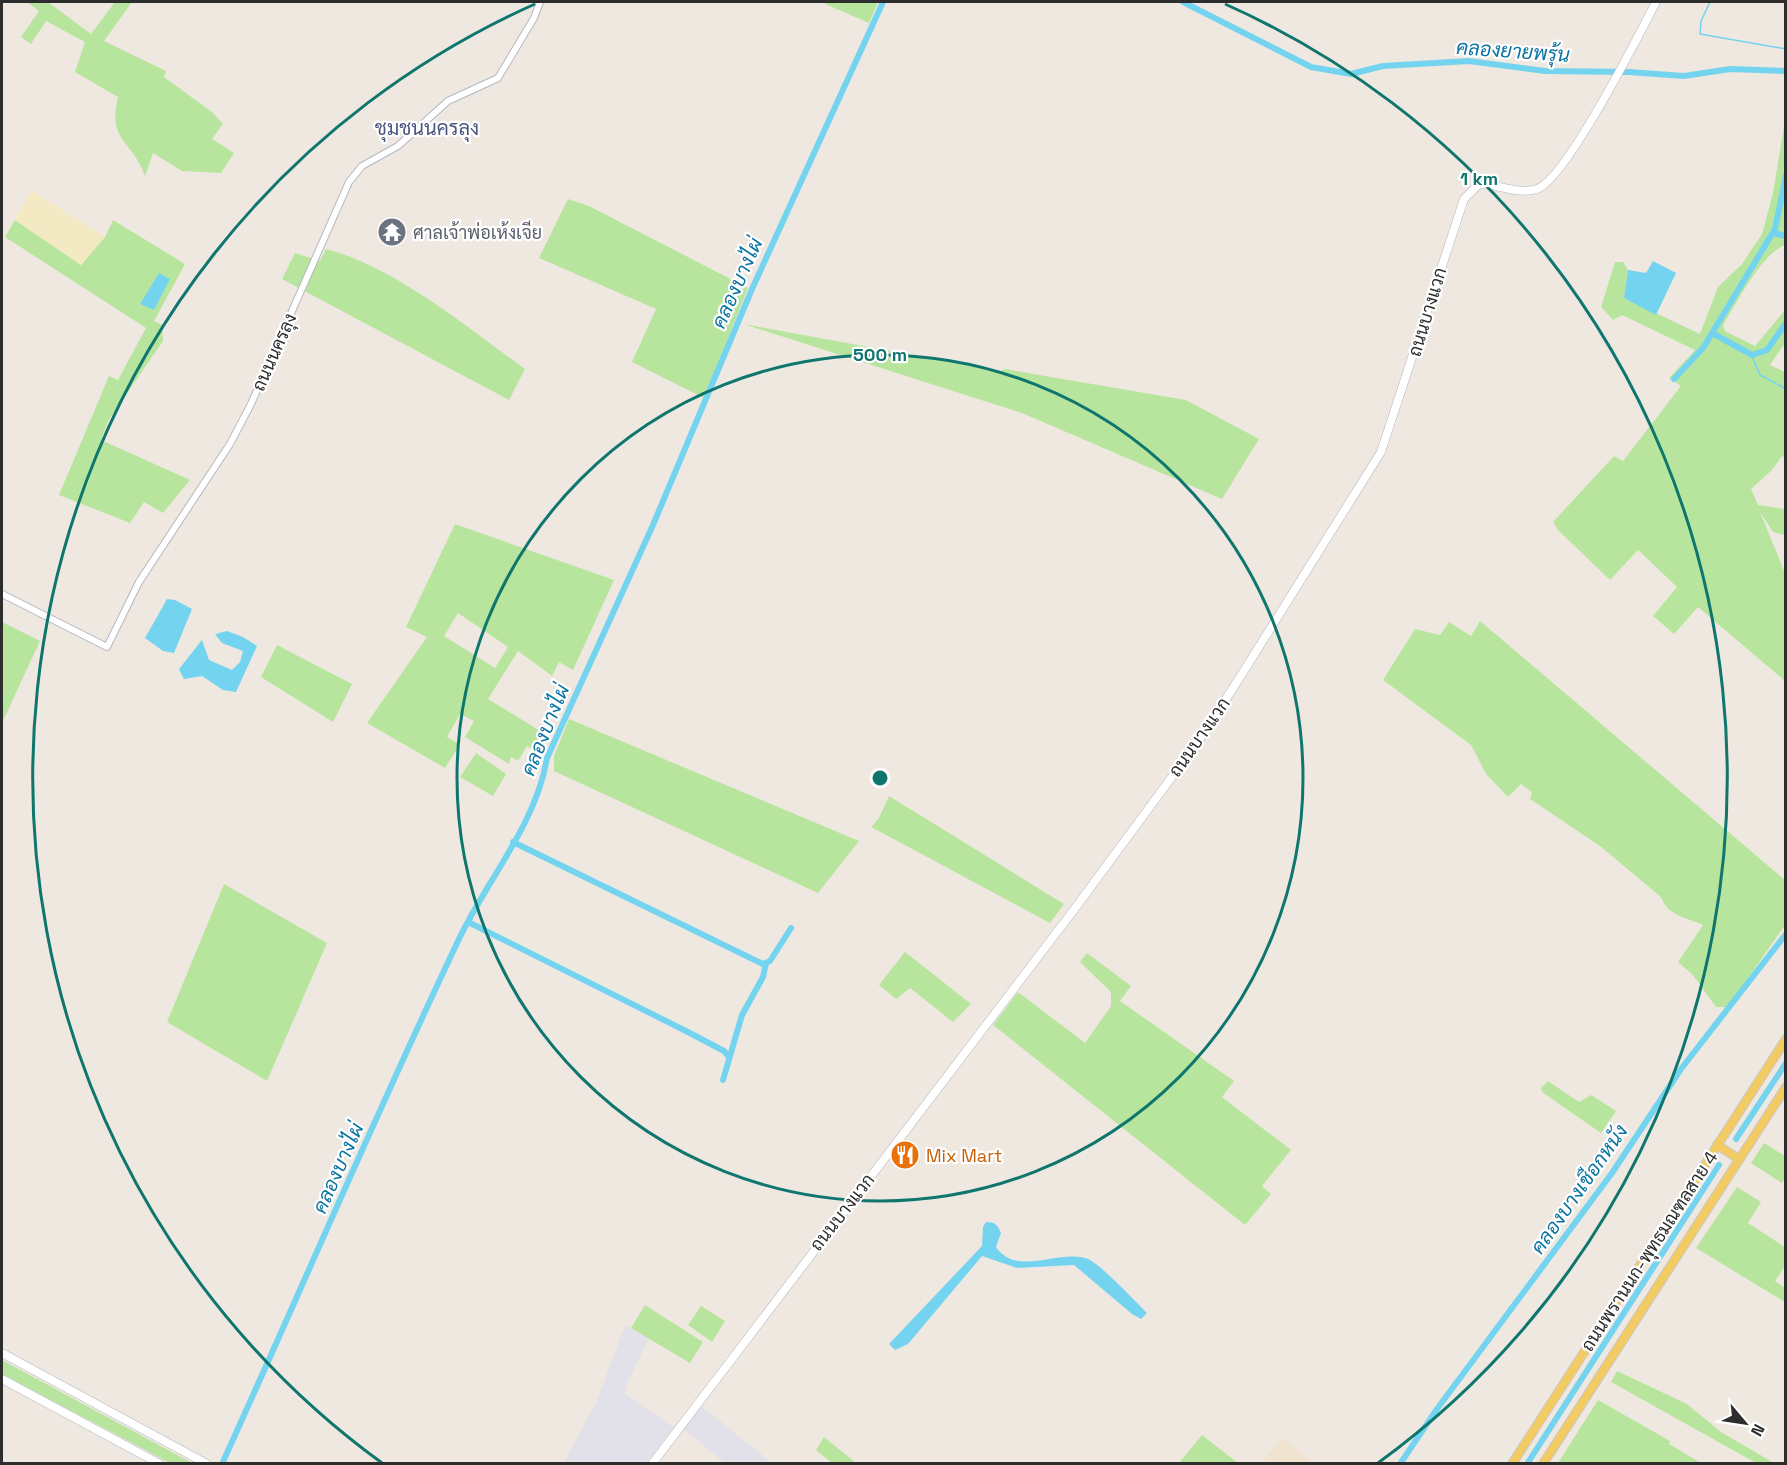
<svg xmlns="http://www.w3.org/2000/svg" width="1787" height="1465" font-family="'Space Grotesk',Sarabun,sans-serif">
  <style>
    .industrial { fill: #e2e0e8 }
    .education { fill: #f0e4d0 }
    .green { fill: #b8e59d; fill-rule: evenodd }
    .sand { fill: #f3eac4 }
    .water { fill: #74d4f0 }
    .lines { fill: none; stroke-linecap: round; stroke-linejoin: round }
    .stream { stroke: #74d4f0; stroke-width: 1.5 }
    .canal { stroke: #74d4f0; stroke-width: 6 }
    .tertiary-casing { stroke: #b3b7c1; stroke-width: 8 }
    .secondary-casing { stroke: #b3b7c1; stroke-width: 9 }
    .primary-casing { stroke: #c8c8c8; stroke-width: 10 }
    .tertiary { stroke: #fff; stroke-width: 6 }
    .secondary { stroke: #fff; stroke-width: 8 }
    .primary { stroke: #f2cb62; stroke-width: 8 }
    .ring { fill: none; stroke: #0f766e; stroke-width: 3 }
    .labels { text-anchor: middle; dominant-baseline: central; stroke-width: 4.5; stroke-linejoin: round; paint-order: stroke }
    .worship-label { font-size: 18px; fill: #5b616d; stroke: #fff; text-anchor: start }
    .street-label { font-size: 18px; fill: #2d2d2d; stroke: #fff }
    .food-label { font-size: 18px; fill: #c56008; stroke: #fff; text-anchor: start }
    .water-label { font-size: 20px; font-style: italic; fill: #0c74a3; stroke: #fff }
    .neighbourhood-label { font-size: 20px; fill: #4c5780; stroke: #fff }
    .centre { fill: #0f766e; stroke: #fff; stroke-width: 3 }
    .ring-label { font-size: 18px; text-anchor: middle; font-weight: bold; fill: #0f766e; stroke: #fff; stroke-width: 4.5; stroke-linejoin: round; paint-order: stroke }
  </style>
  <rect width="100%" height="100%" fill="#efe8e0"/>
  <g class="industrial">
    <path d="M625 1325 649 1338 628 1381 625 1394 673 1427 647 1463 563 1464 597 1401Z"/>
    <path d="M701 1406 772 1463H725L683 1428Z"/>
  </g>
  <path class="education" d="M1282 1438 1314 1463H1261Z"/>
  <g class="green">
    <path d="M27 2H48L91 34 115 2H132L104 41 166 71 164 77 212 112 223 124 212 139 234 153 221 173 182 171 153 153 145 176C133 140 107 142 118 97L75 72 85 42 46 21 31 44 21 37 39 11Z"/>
    <path d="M825 2H878L869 23 825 4Z"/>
    <path d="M1785 120V245C1761 254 1737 303 1723 325L1725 331 1755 346 1785 310V343L1770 365 1785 372V458L1782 456 1772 470 1751 489 1758 505 1785 509V535L1773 532 1760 512 1785 573V681L1698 607 1674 634 1653 616 1677 587 1638 550 1610 580 1558 530 1553 522 1614 456 1623 461 1681 386 1669 378 1695 350 1622 315 1613 320 1601 307 1615 262H1623L1628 270 1624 298 1700 334 1718 287 1742 264 1762 234 1773 193Z"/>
    <path d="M568 199 589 206 748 288 704 398 632 362 656 309 539 258Z"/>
    <path d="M15 220 81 265 105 237 113 220 185 264 154 321 162 325 163 341 108 421 101 440 190 480 163 513 144 502 130 523 59 495 109 376 118 380 146 328 5 237Z"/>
    <path d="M326 249C395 267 467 327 525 369L509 400 282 279 295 253 320 261Z"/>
    <path d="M743 324 1000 371 1005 369 1186 400 1259 439 1222 499 1022 413Z"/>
    <path d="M455 524 614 580 573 670 559 662 552 676 518 651 488 699 547 735 539 753 527 746 518 761 511 757 509 764 465 737 474 721 460 714 447 737 460 744 445 768 367 723 427 637 406 627ZM458 613 508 647 495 668 444 636Z"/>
    <path d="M1480 621 1785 880V925L1728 1007H1716L1692 974 1678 962 1703 925C1688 918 1667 916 1661 897L1600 846 1530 799 1532 792 1521 784 1508 797 1486 774 1471 745 1383 680 1415 629 1440 635 1449 622 1471 636Z"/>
    <path d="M2 622 40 641 2 723Z"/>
    <path d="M277 645 352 684 333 722 261 677Z"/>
    <path d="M569 719 859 841 818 893 554 771V756Z"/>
    <path d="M476 753 506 774 493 796 460 777Z"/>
    <path d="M889 796 1064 904 1050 923 871 827 879 818Z"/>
    <path d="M224 884 327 943 267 1081 167 1022Z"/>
    <path d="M905 952 971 1004 953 1022 910 988 896 999 879 985Z"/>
    <path d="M1087 953 1131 986 1120 1001 1234 1081 1222 1097 1291 1150 1262 1186 1271 1194 1245 1225 993 1025 1018 992 1085 1043 1111 1006V992L1080 962Z"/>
    <path d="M1548 1081 1579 1102 1591 1095 1616 1111 1601 1133 1542 1092 1541 1088Z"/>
    <path d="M1764 1143 1785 1156V1178L1782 1183 1751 1163Z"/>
    <path d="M1737 1187 1761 1202 1748 1223 1785 1247V1266L1775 1281 1785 1288V1302L1696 1248Z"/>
    <path d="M645 1305 703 1342 690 1363 631 1328Z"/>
    <path d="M701 1306 725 1321 712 1342 688 1325Z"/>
    <path d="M2 1360 192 1463H170L2 1374Z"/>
    <path d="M1617 1371 1687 1404 1721 1432 1774 1463H1756L1611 1382Z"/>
    <path d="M1598 1400 1670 1441 1669 1444 1701 1463H1558Z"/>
    <path d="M1202 1435 1238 1463H1179Z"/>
    <path d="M824 1437 856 1463H832L816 1450Z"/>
  </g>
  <path class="sand" d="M31 190 105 237 81 265 15 220Z"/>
  <g class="water">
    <path d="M1653 261 1676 273 1656 315 1624 298 1628 270 1646 273Z"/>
    <path d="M159 273 170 279 154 310 140 304Z"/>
    <path d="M167 599 175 600 192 609 174 653 163 651 145 638Z"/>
    <path d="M227 631 243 637 257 646 236 692 223 690 202 676 184 679 179 669 202 640 209 660 232 670 240 662 243 651 222 643 215 634Z"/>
    <path d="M986 1222C995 1222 998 1225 1001 1233L996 1247C1017 1278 1060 1248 1088 1259 1099 1263 1136 1302 1147 1313L1141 1319 1132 1314 1074 1265 1017 1268 982 1256 908 1344 895 1350 889 1344 982 1246 983 1227Z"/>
  </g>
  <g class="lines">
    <g class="stream">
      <path d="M1710 2 1701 21 1700 34 1786 49"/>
      <path d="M1751 354 1760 375 1786 389"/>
    </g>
    <g class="canal">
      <path d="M1183 2 1311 67 1351 74 1383 66 1469 61 1545 71 1629 72 1684 76 1730 69 1786 71"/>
      <path d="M1773 233 1786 236"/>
      <path d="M1712 333 1752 355 1767 350 1786 323"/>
      <path d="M1674 379 1703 348 1775 229 1786 175"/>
      <path d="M513 842 763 964 770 961 791 928"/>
      <path d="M468 922 686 1031 724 1051 729 1057"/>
      <path d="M723 1080 742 1015 763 977 766 963"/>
      <path d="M1736 1139 1786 1063"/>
      <path d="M222 1464C301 1290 376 1114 458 941 486 881 536 825 547 758L653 525 752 289 883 2"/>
      <path d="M1400 1464 1437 1409 1612 1173 1681 1069 1786 934"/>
      <path d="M1527 1464 1719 1165"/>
    </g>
    <g class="tertiary-casing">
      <path id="tertiary" d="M2 594 107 647 139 582 230 444 251 404 349 182 362 166 398 146 448 101 498 78 534 18 540 2"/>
    </g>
    <g class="secondary-casing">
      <g id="secondary">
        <path d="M2 1353 207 1464"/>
        <path d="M2 1379 160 1464"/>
        <path d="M652 1464 1076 907 1205 732 1247 666 1381 452 1464 199 1479 184C1498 184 1518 195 1537 189 1566 179 1639 35 1656 2"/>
      </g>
    </g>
    <g class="primary-casing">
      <g id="primary">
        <path d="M1717 1145 1739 1159"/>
        <path d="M1512 1464 1786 1039"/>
        <path d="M1543 1464 1786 1087"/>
      </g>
    </g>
    <use href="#tertiary" class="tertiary"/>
    <use href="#secondary" class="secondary"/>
    <use href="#primary" class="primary"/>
  </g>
  <g class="ring">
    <circle cx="880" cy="778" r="423"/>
    <path d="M382 1463A847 847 0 0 1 535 4M1225 4A847 847 0 0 1 1378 1463"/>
  </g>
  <defs>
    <g id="temple-disc" transform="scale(1.5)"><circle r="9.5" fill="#6b7280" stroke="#fff"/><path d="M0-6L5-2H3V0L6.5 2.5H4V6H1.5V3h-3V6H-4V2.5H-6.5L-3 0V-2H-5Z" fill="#fff"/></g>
    <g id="restaurant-disc" transform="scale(1.5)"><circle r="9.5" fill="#e8710a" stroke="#fff"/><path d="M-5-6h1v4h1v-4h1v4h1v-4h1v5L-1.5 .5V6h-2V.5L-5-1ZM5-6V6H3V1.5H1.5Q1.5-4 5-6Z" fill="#fff"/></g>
  </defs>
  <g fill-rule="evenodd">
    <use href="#temple-disc" x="392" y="232"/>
    <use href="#restaurant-disc" x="905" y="1155"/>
  </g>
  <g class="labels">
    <g class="worship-label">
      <text x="413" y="232">ศาลเจ้าพ่อเห้งเจีย</text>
    </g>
    <g class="street-label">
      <text transform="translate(1427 312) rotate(-73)">ถนนบางแวก</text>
      <text transform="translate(274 352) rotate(-66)">ถนนนครลุง</text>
      <text transform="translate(1199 737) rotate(-55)">ถนนบางแวก</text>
      <text transform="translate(842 1212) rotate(-52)">ถนนบางแวก</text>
      <text transform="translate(1649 1251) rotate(-57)">ถนนพรานนก-พุทธมณฑลสาย 4</text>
    </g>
    <g class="food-label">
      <text x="926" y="1155">Mix Mart</text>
    </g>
    <g class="water-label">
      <text transform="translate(1513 51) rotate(4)">คลองยายพรุ้น</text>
      <text transform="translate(737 283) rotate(-66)">คลองบางไผ่</text>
      <text transform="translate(545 730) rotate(-68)">คลองบางไผ่</text>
      <text transform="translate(338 1168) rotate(-66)">คลองบางไผ่</text>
      <text transform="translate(1579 1189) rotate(-55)">คลองบางเชือกหนัง</text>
    </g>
    <g class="neighbourhood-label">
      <text x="427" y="128">ชุมชนนครลุง</text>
    </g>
  </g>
  <circle cx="880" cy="778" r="9" class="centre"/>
  <g class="ring-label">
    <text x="1479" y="185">1 km</text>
    <text x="880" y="361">500 m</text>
  </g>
  <rect width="1787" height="1465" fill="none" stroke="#2d2d2d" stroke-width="6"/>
  <g transform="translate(1745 1423) rotate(119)" stroke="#ffffff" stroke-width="4.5" paint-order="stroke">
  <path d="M0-4.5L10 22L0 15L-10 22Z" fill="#2d2d2d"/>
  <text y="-9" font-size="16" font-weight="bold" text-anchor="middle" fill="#2d2d2d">N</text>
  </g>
</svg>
